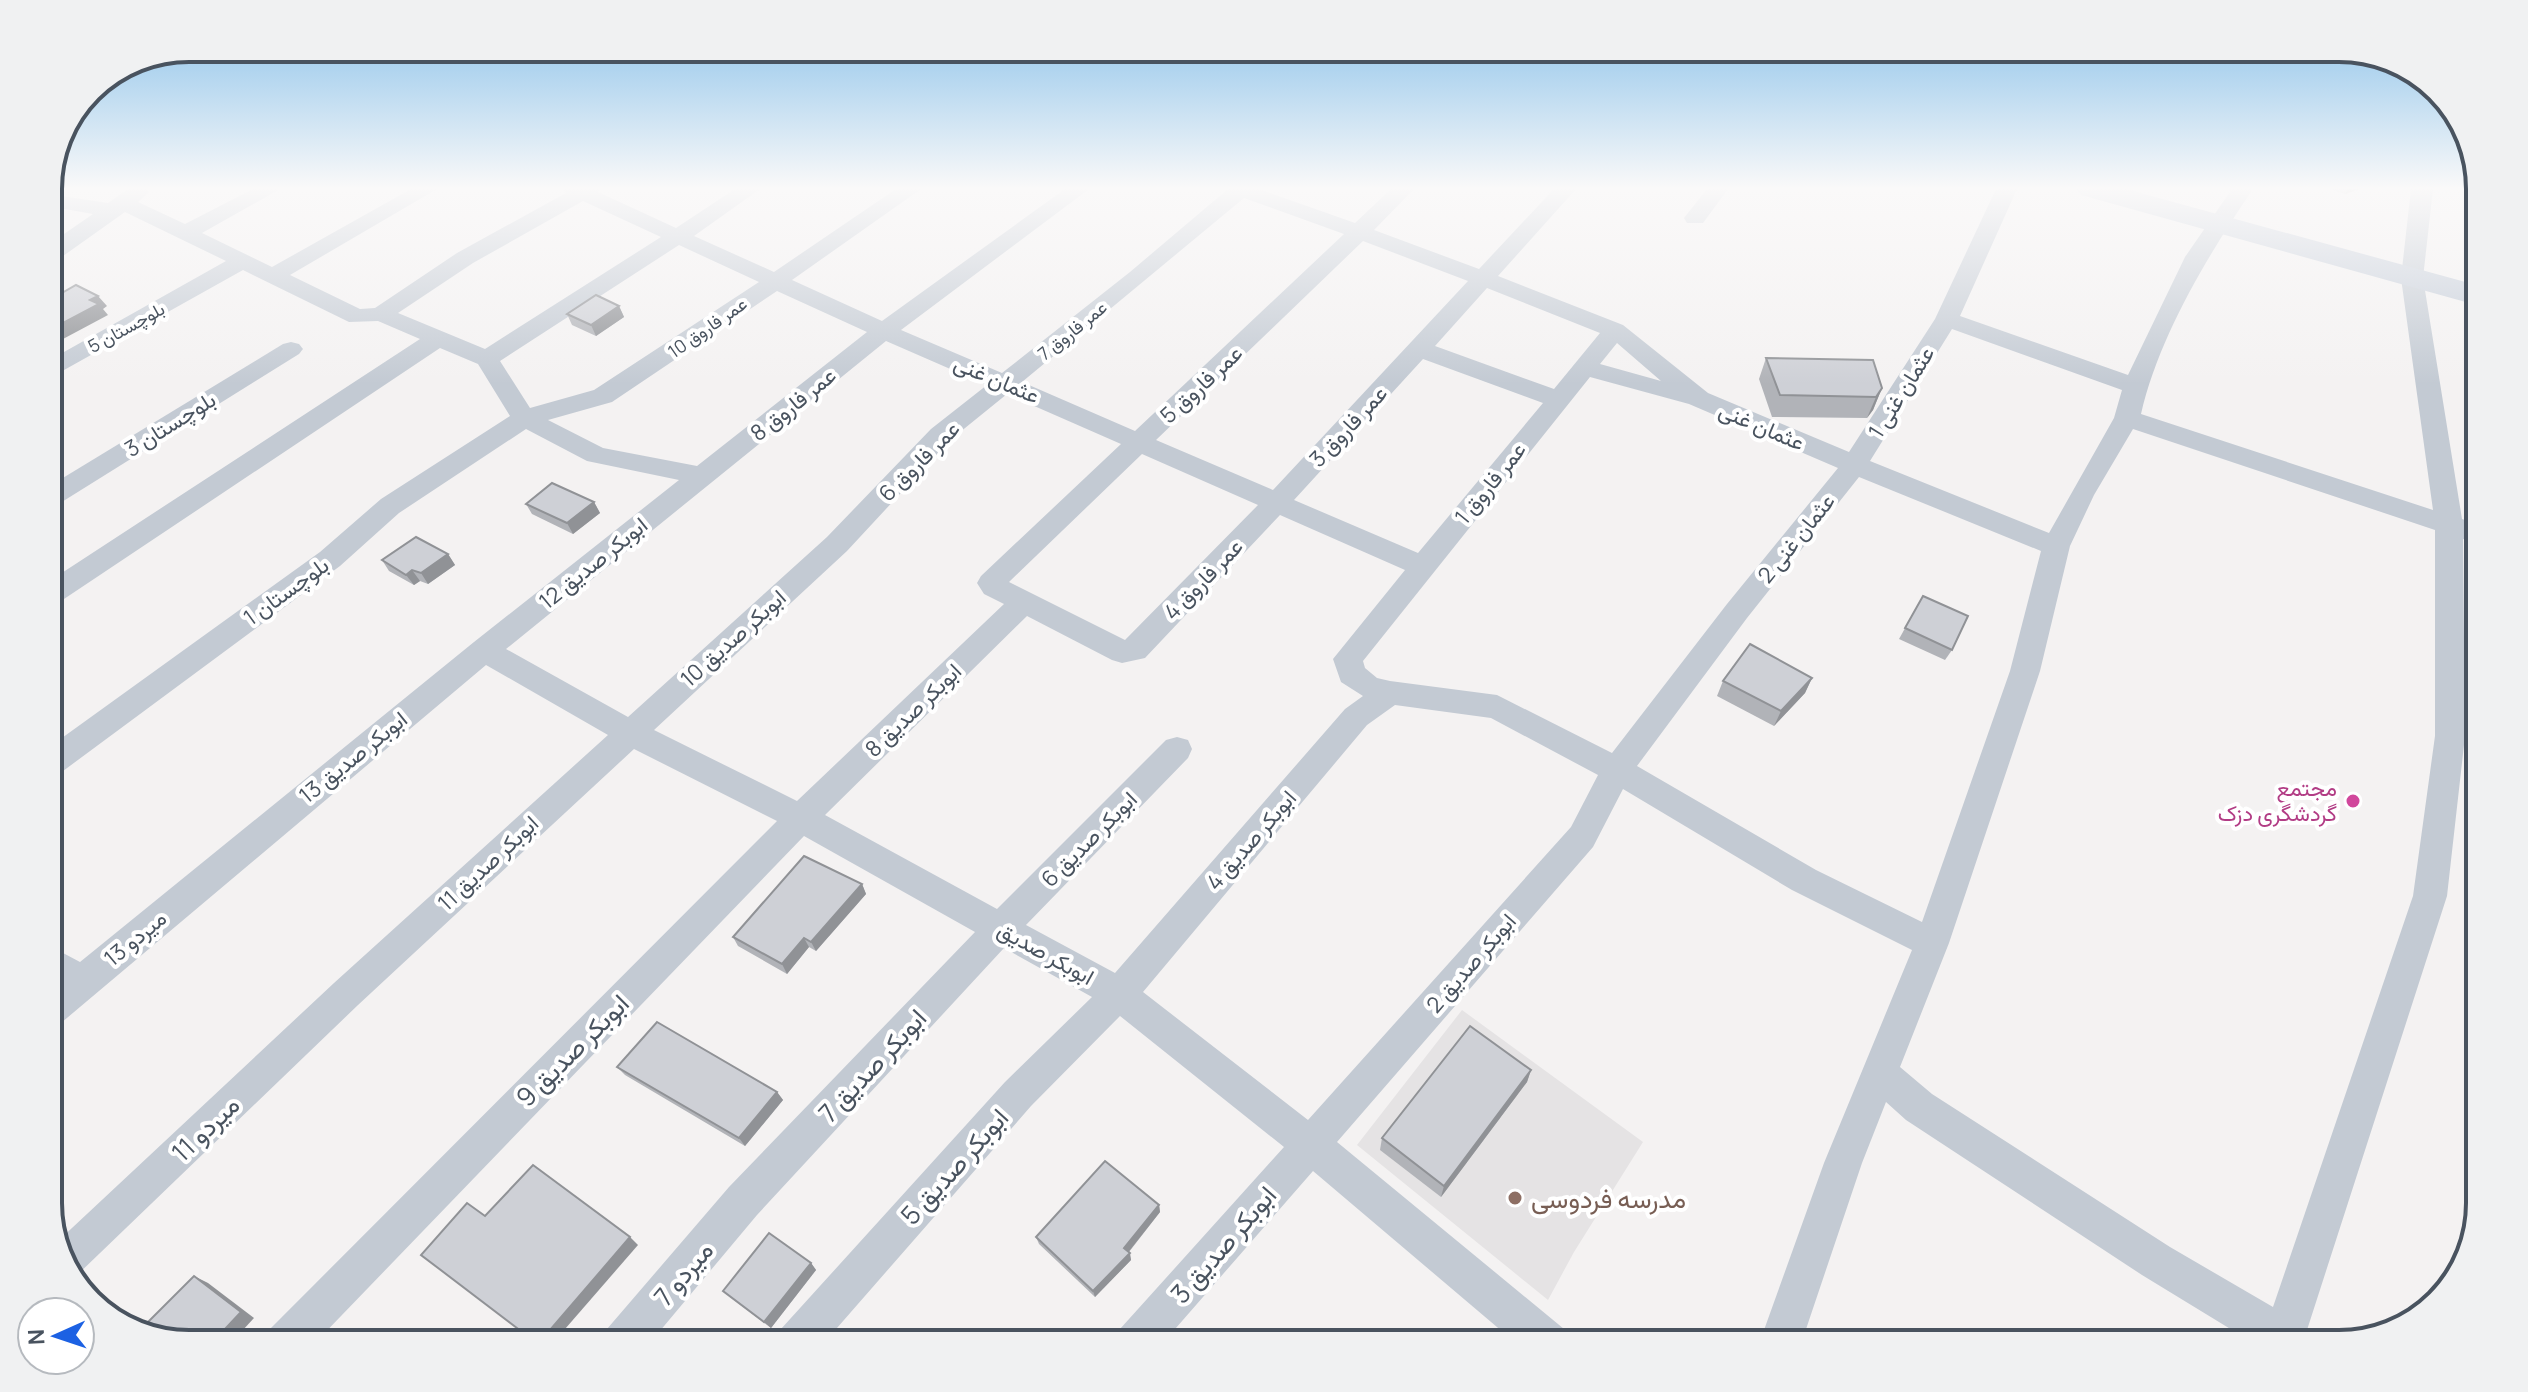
<svg xmlns="http://www.w3.org/2000/svg" width="2528" height="1392" font-family="Manrope,Vazirmatn,sans-serif">
  <style>
    .education { fill: #e5e3e4 }
    .lines { fill: none; stroke-linecap: round; stroke-linejoin: round }
    .street { fill: #c3cad3; fill-rule: evenodd }
    .secondary { fill: #c5cdd9; fill-rule: evenodd }
    .wall { fill: #b1b3b8 }
    .shaded-wall { fill: #909296 }
    .building { fill: #ced0d6; stroke: #909296; stroke-width: 2 }
    .hotel-dot { fill: #d1479c; stroke: #fff; stroke-width: 3 }
    .education-dot { fill: #8d6e63; stroke: #fff; stroke-width: 3 }
    .labels { text-anchor: middle; dominant-baseline: central; stroke-width: 8; stroke-linejoin: round; paint-order: stroke }
    .far-street-label { font-size: 18px; fill: #49535f; stroke: #fff }
    .street-label { font-size: 22px; fill: #49535f; stroke: #fff }
    .hotel-label { font-size: 22px; fill: #b23c85; stroke: #fff; text-anchor: end }
    .near-street-label { font-size: 26px; fill: #49535f; stroke: #fff }
    .near-education-label { font-size: 26px; fill: #785e54; stroke: #fff; text-anchor: start }
    .rim { fill: none; stroke: #49535f; stroke-width: 4 }
  </style>
  <rect width="100%" height="100%" fill="#f4f2f2"/>
  <path class="education" d="M1462 1010 1643 1142 1574 1252 1548 1300 1357 1145Z"/>
  <g class="lines">
    <g class="street">
      <path d="M128 189H147L149 192 138 202 185 224 253 189H280L202 233 272 267 411 189H437L290 275 360 309 375 308 457 253 566 193 564 189H599L598 192 676 228 735 189H760L694 236 774 272 896 189H921L792 280 882 321 1065 189H1089L901 330 1002 373 1130 272 1228 189H1259L1355 223 1391 189H1414L1374 230 1479 269 1554 189H1576L1498 276 1623 325 1708 393 1849 452 1935 319 1996 189H2017L1960 316 2128 375 2185 257 2232 189H2253C2208 255 2159 336 2141 414L2433 510 2401 278 2411 189H2433L2423 278 2462 519 2480 525V545L2463 539 2465 736 2447 896 2307 1330 2313 1344H2255L2142 1275 1906 1120 1886 1102 1862 1163 1801 1344H1759L1824 1163 1912 950 1792 890 1623 789 1593 847 1337 1142 1564 1329 1570 1344H1517L1313 1171 1162 1344H1114L1120 1329 1284 1147 1120 1016 1031 1106 823 1344H775L781 1329 1005 1082 1092 997 1004 948 757 1215 649 1344H601L607 1329 729 1187 975 932 804 836 314 1344H264L270 1329 777 821 634 749 358 1005 73 1279 67 1274 57 1242 334 983 608 735 486 665 61 1023 48 1027V989L54 984 48 980V945L80 962 474 642 679 480 587 461 526 429 399 513 340 566 59 774 48 778V748L320 552 381 499 510 416 478 364 440 348 58 603 48 606V582L420 339 378 321 349 322 243 270 48 379V361L226 261 125 212 56 261 48 263V245L93 214 48 206V194L108 203ZM1244 198 1344 234 1135 431 1022 382ZM583 201 661 237 485 349 398 313 473 263ZM1363 241 1468 281 1273 490 1156 440ZM679 245 759 282 594 390 530 408 500 361ZM1487 288 1600 333 1554 389 1435 346ZM777 291 867 332 697 466 603 448 548 420 612 402ZM1952 329 2122 390 2114 418 2049 533 1870 461ZM886 341 987 385 931 429 827 537 628 717 506 649ZM1617 343 1661 381 1600 364ZM1423 359 1543 403 1418 553 1294 500ZM1590 377 1689 404 1838 468 1727 604 1612 753 1497 695 1390 681 1377 678 1365 668 1363 661ZM1007 394 1121 444 981 576 977 583 984 594 1004 604 797 801 654 730 847 551 949 441ZM2133 429 2435 530V736L2413 896 2273 1307 2170 1247 1932 1094 1900 1067 1949 943 2040 671 2070 546 2094 495ZM1142 454 1258 505 1125 640 1009 582ZM1859 477 2041 551 2010 671 1922 922 1816 870 1637 766 1747 618ZM1280 515 1405 570 1333 659 1341 682 1363 696 1345 709 1115 973 1026 925 1188 758 1192 749 1188 740 1177 737 1166 740 997 909 825 815 1027 616 1112 660 1122 663 1145 658ZM1395 705 1491 718 1598 775 1571 827 1308 1120 1143 992 1367 725Z"/>
      <path d="M1707 189H1728L1703 223H1687L1684 218Z"/>
      <path d="M291 342 299 344 303 349 299 354 57 505 48 508V487L283 344Z"/>
    </g>
    <path class="secondary" d="M2076 189H2126L2480 286V306L2081 195Z"/>
  </g>
  <g class="wall">
    <path d="M2330 189H2360L2345 194Z"/>
    <path d="M619 306 624 317 596 336 572 325 567 314Z"/>
    <path d="M1766 358 1882 388 1873 410 1867 418 1772 417 1759 379Z"/>
    <path d="M594 502 600 513 573 534 532 514 526 504Z"/>
    <path d="M448 554 455 565 428 584 420 581 414 585 389 571 382 560Z"/>
    <path d="M1923 596 1952 650 1945 660 1899 639Z"/>
    <path d="M1812 678 1805 693 1774 726 1717 696 1723 681Z"/>
    <path d="M862 884 866 894 816 951 809 947 787 974 738 946 733 937Z"/>
    <path d="M617 1067 777 1092 783 1100 745 1146 625 1075Z"/>
    <path d="M1531 1070 1527 1082 1441 1197 1380 1150 1382 1138Z"/>
    <path d="M1159 1205 1160 1212 1129 1252 1131 1260 1095 1297 1039 1244 1036 1237Z"/>
    <path d="M811 1263 816 1270 771 1328 730 1297 723 1291Z"/>
  </g>
  <g class="shaded-wall">
    <path d="M2348 189H2360L2345 194Z"/>
    <path d="M98 296 107 306 103 309 108 315 48 347V331L90 300Z"/>
    <path d="M619 306 624 317 596 336 591 325Z"/>
    <path d="M1882 388 1873 410 1867 418 1876 397Z"/>
    <path d="M594 502 600 513 573 534 567 523Z"/>
    <path d="M448 554 455 565 428 584 421 573Z"/>
    <path d="M412 570 420 581 414 585 406 575Z"/>
    <path d="M1812 678 1805 693 1774 726 1781 711Z"/>
    <path d="M862 884 866 894 816 951 811 942Z"/>
    <path d="M804 938 809 947 787 974 782 964Z"/>
    <path d="M1531 1070 1527 1082 1441 1197 1444 1186Z"/>
    <path d="M777 1092 783 1100 745 1146 739 1138Z"/>
    <path d="M1159 1205 1160 1212 1126 1255 1124 1248Z"/>
    <path d="M630 1237 638 1245 552 1344H538Z"/>
    <path d="M1130 1253 1131 1260 1095 1297 1093 1291Z"/>
    <path d="M811 1263 816 1270 771 1328 764 1322Z"/>
    <path d="M194 1276 208 1283 254 1318 230 1344H211Z"/>
  </g>
  <g class="building">
    <path d="M76 285 98 296 90 300 99 304 48 331V301Z"/>
    <path d="M596 295 619 306 591 325 567 314Z"/>
    <path d="M1766 358 1873 360 1882 388 1876 397 1780 395Z"/>
    <path d="M552 483 594 502 567 523 526 504Z"/>
    <path d="M416 537 448 554 421 573 412 570 406 575 382 560Z"/>
    <path d="M1923 596 1968 616 1952 650 1905 628Z"/>
    <path d="M1750 644 1812 678 1781 711 1723 681Z"/>
    <path d="M804 856 862 884 811 942 804 938 782 964 733 937Z"/>
    <path d="M657 1022 777 1092 739 1138 617 1067Z"/>
    <path d="M1470 1026 1531 1070 1444 1186 1382 1138Z"/>
    <path d="M1105 1161 1159 1205 1124 1248 1130 1253 1093 1291 1036 1237Z"/>
    <path d="M533 1165 630 1237 538 1344 421 1255 467 1203 485 1216Z"/>
    <path d="M769 1233 811 1263 764 1322 723 1291Z"/>
    <path d="M194 1276 241 1312 211 1344H189L139 1331Z"/>
  </g>
  <linearGradient id="sky" x2="0" y2="1"><stop stop-color="#85bfe9"/><stop offset="0.49" stop-color="#faf9f9"/><stop offset="1" stop-color="#faf9f9" stop-opacity="0"/></linearGradient>
  <rect width="2528" height="384" fill="url(#sky)"/>
  <circle class="hotel-dot" cx="2353" cy="801" r="8"/>
  <circle class="education-dot" cx="1515" cy="1198" r="8"/>
  <g class="labels">
    <g class="far-street-label">
      <text transform="translate(126 327) rotate(-29)">بلوچستان 5</text>
      <text transform="translate(707 327) rotate(-35)">عمر فاروق 10</text>
      <text transform="translate(1072 330) rotate(-39)">عمر فاروق 7</text>
    </g>
    <g class="street-label">
      <text transform="translate(997 379) rotate(23)">عثمان غنی</text>
      <text transform="translate(1201 384) rotate(-43)">عمر فاروق 5</text>
      <text transform="translate(1901 392) rotate(-58)">عثمان غنی 1</text>
      <text transform="translate(793 404) rotate(-39)">عمر فاروق 8</text>
      <text transform="translate(170 424) rotate(-32)">بلوچستان 3</text>
      <text transform="translate(1348 426) rotate(-47)">عمر فاروق 3</text>
      <text transform="translate(1762 426) rotate(23)">عثمان غنی</text>
      <text transform="translate(919 461) rotate(-45)">عمر فاروق 6</text>
      <text transform="translate(1490 483) rotate(-51)">عمر فاروق 1</text>
      <text transform="translate(1796 538) rotate(-51)">عثمان غنی 2</text>
      <text transform="translate(593 563) rotate(-39)">ابوبکر صدیق 12</text>
      <text transform="translate(1203 579) rotate(-46)">عمر فاروق 4</text>
      <text transform="translate(286 591) rotate(-36)">بلوچستان 1</text>
      <text transform="translate(733 638) rotate(-42)">ابوبکر صدیق 10</text>
      <text transform="translate(913 710) rotate(-44)">ابوبکر صدیق 8</text>
      <text transform="translate(353 757) rotate(-39)">ابوبکر صدیق 13</text>
      <text transform="translate(1089 839) rotate(-45)">ابوبکر صدیق 6</text>
      <text transform="translate(1251 840) rotate(-49)">ابوبکر صدیق 4</text>
      <text transform="translate(488 863) rotate(-43)">ابوبکر صدیق 11</text>
      <text transform="translate(135 938) rotate(-40)">میردو 13</text>
      <text transform="translate(1046 953) rotate(29)">ابوبکر صدیق</text>
      <text transform="translate(1471 963) rotate(-49)">ابوبکر صدیق 2</text>
    </g>
    <g class="hotel-label">
      <text x="2337" y="788">مجتمع<tspan x="2337" dy="25">گردشگری دزک</tspan></text>
    </g>
    <g class="near-street-label">
      <text transform="translate(572 1050) rotate(-45)">ابوبکر صدیق 9</text>
      <text transform="translate(872 1065) rotate(-47)">ابوبکر صدیق 7</text>
      <text transform="translate(205 1128) rotate(-44)">میردو 11</text>
      <text transform="translate(954 1166) rotate(-48)">ابوبکر صدیق 5</text>
      <text transform="translate(1223 1244) rotate(-49)">ابوبکر صدیق 3</text>
      <text transform="translate(683 1273) rotate(-50)">میردو 7</text>
    </g>
    <g class="near-education-label">
      <text x="1531" y="1198">مدرسه فردوسی</text>
    </g>
  </g>
  <path d="M0 0H2528V1392H0ZM189 62H2339A127 127 0 0 1 2466 189V1203A127 127 0 0 1 2339 1330H189A127 127 0 0 1 62 1203V189A127 127 0 0 1 189 62Z" fill="#f0f1f2" fill-rule="evenodd"/>
  <path class="rim" d="M189 62H2339A127 127 0 0 1 2466 189V1203A127 127 0 0 1 2339 1330H189A127 127 0 0 1 62 1203V189A127 127 0 0 1 189 62Z"/>
  <g transform="translate(56 1336) rotate(267)"><circle r="38" fill="#ffffff" stroke="#b6babf" stroke-width="2"/>
  <path d="M0-6L14 30L0 20L-14 30Z" fill="#1c61e3"/>
  <text y="-12" font-size="22" font-weight="bold" text-anchor="middle" fill="#49535f">N</text>
  </g>
</svg>
